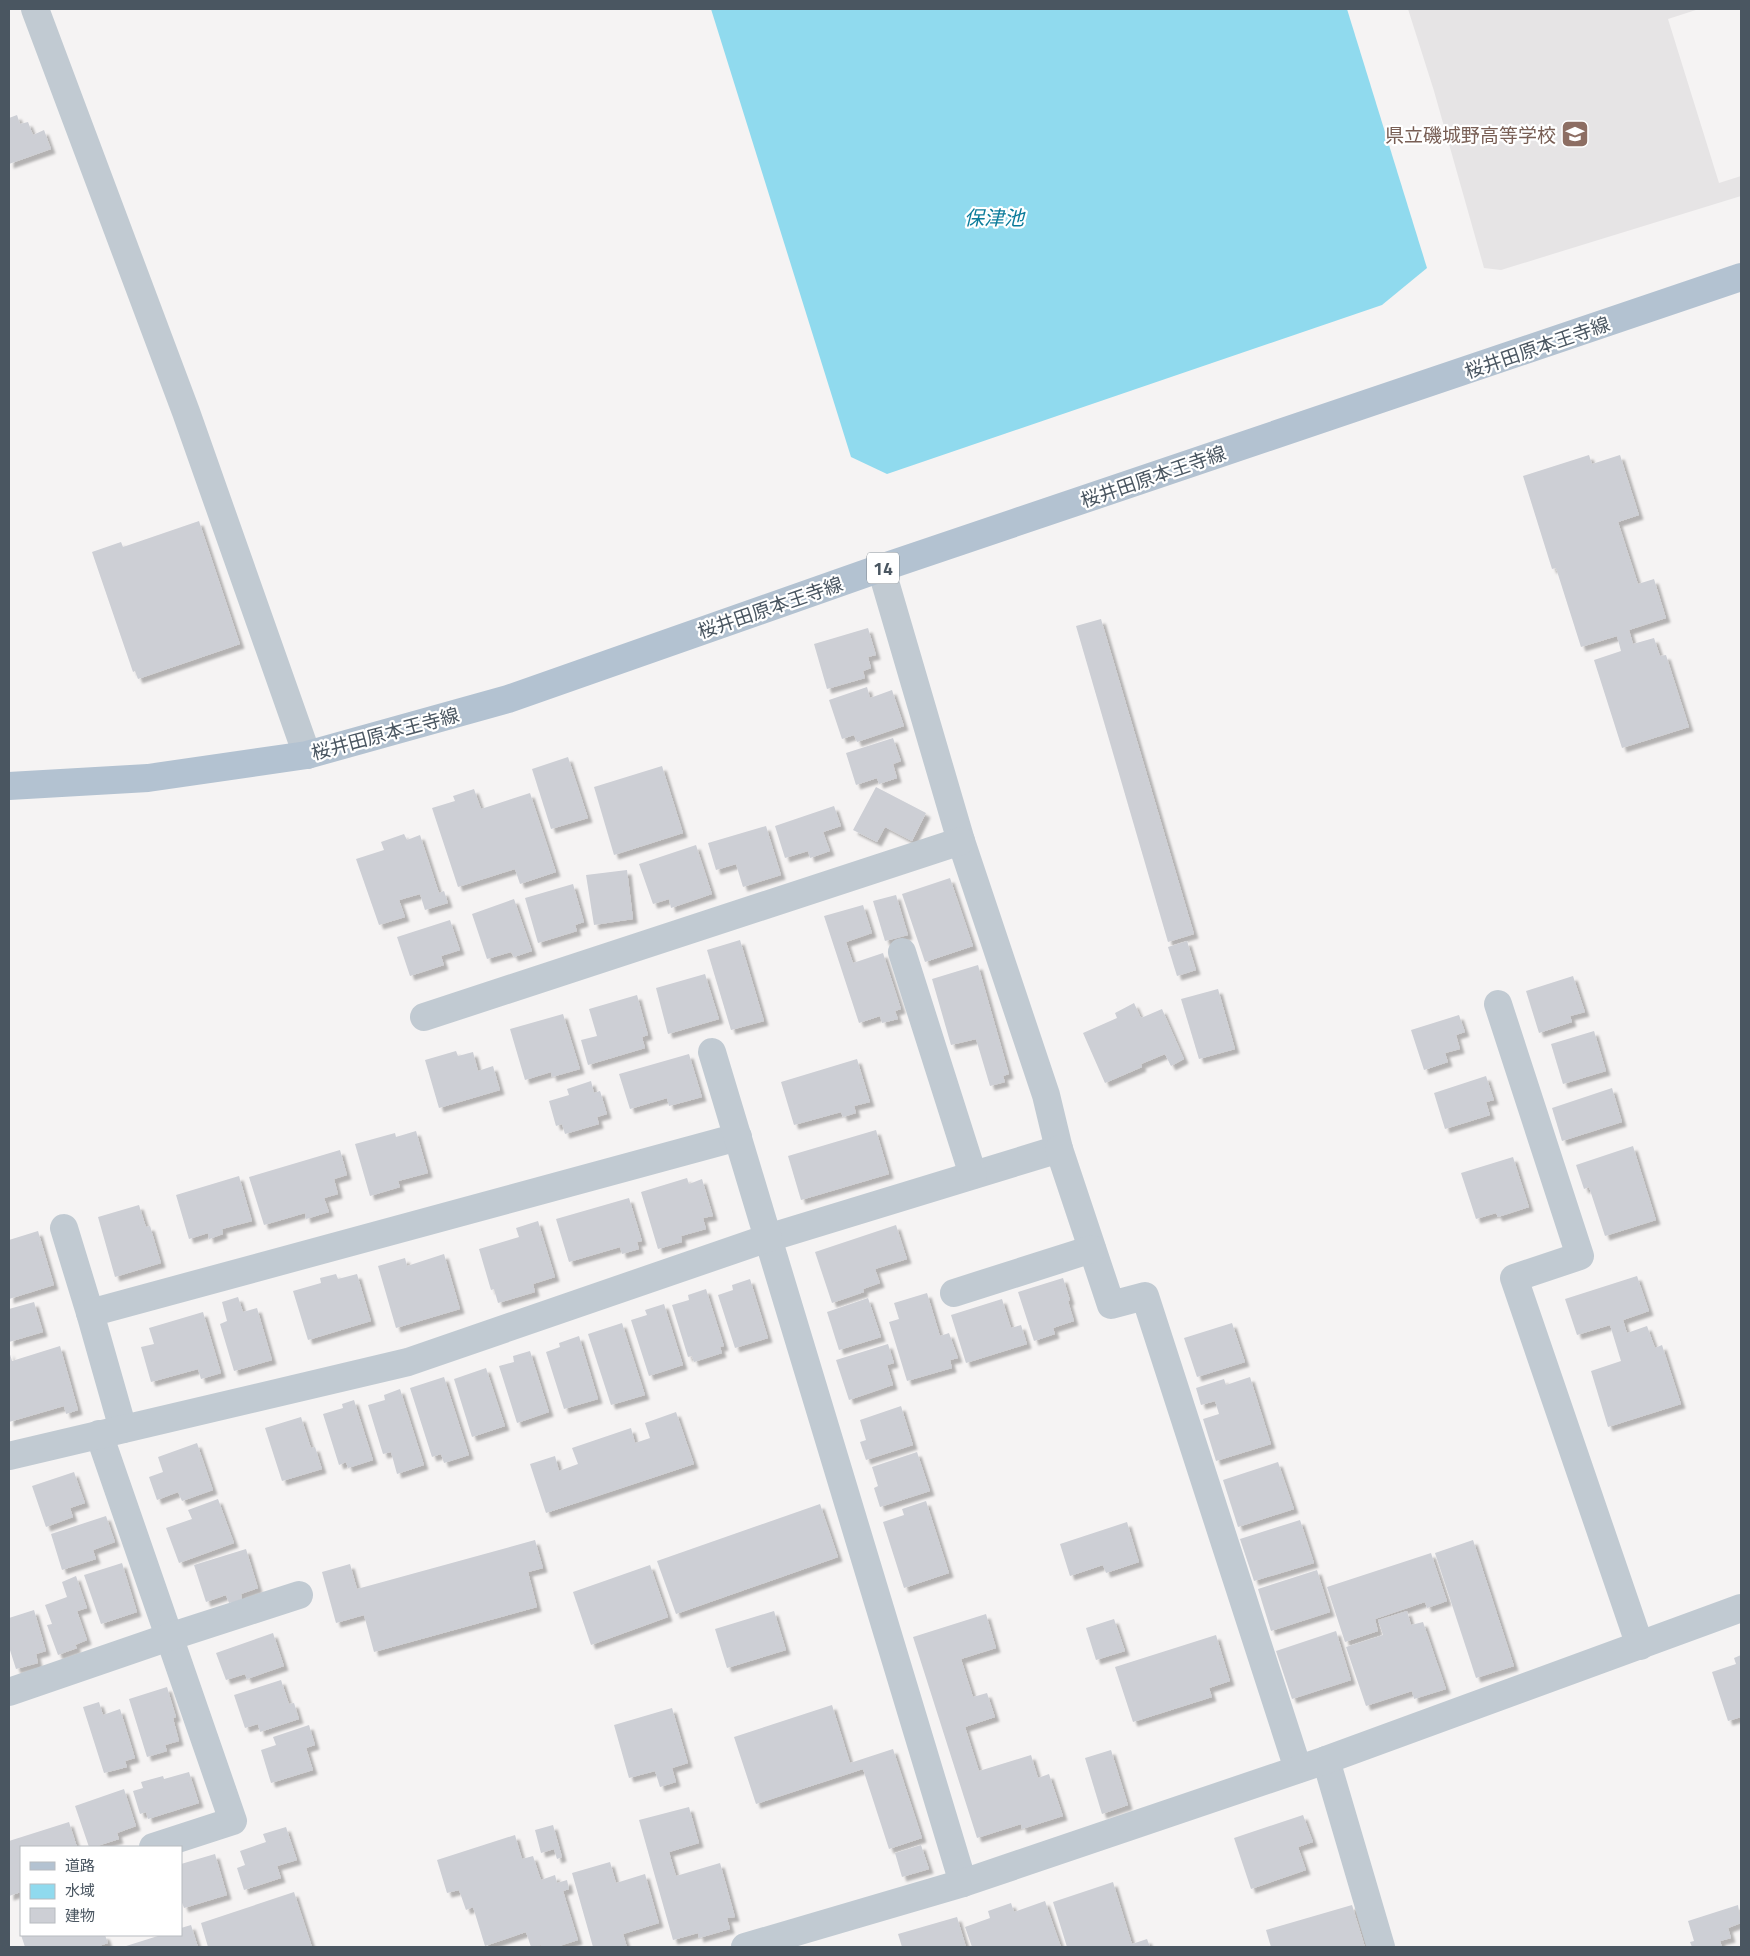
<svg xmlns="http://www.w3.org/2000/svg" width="1750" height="1956" font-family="'Titillium Web','Noto Sans JP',sans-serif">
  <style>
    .education { fill: #e6e4e5 }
    .water { fill: #90daee }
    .building { fill: #cdcfd5; filter: url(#shadow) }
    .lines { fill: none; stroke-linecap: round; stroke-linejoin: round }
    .street { stroke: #c1cad2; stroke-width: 28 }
    .primary { stroke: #b3c2d1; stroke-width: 28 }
    .labels { text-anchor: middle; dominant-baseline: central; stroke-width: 4.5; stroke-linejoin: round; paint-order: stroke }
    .shield { fill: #fff; stroke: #808990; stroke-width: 1 }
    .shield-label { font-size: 18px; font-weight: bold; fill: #4a5661 }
    .education-label { font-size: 19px; fill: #785e54; stroke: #fff; text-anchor: end }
    .street-label { font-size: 19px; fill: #4a5661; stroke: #fff }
    .water-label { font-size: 20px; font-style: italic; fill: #0c7c9b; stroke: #fff }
  </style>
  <defs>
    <filter id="shadow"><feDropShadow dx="4.5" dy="4.5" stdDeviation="1" flood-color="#0004"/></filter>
  </defs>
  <rect width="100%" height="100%" fill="#f5f3f3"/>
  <path class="education" d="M1408 9H1699L1668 19 1719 183 1741 176V196L1501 270 1484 268 1434 91Z"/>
  <path class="water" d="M711 9H1347L1427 268 1382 305 887 474 851 457Z"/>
  <g class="building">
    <path d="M17 115 20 124 28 122 33 135 44 130 51 149 9 164V118Z"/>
    <path d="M1589 455 1592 464 1620 455 1639 515 1618 522 1638 584 1654 579 1666 618 1629 630 1633 644 1654 638 1660 656 1666 655 1689 727 1622 748 1594 660 1621 651 1617 636 1581 647 1556 568 1552 569 1523 476Z"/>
    <path d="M199 521 240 644 138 679 135 671 133 672 92 552 121 542 123 547Z"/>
    <path d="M1101 619 1194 934 1168 942 1076 626Z"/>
    <path d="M868 628 876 655 868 657 871 668 863 671 865 678 827 689 814 644Z"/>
    <path d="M867 687 870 698 892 690 904 726 857 742 854 735 842 739 829 700Z"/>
    <path d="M893 738 901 761 893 764 897 778 879 784 877 778 856 785 846 753Z"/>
    <path d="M568 757 588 818 551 829 532 769Z"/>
    <path d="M662 766 683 833 614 855 594 787Z"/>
    <path d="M876 787 926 813 912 841 885 827 877 842 853 830Z"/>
    <path d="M474 789 481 809 530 793 556 872 520 884 515 869 458 887 432 808 455 801 453 796Z"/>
    <path d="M834 806 841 826 823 832 830 851 810 858 808 851 785 858 775 826Z"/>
    <path d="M766 826 781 875 743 887 736 864 716 870 708 843Z"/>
    <path d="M404 834 407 840 420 835 439 893 444 891 448 903 425 910 420 894 399 900 405 917 379 925 356 859 384 850 381 842Z"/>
    <path d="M696 845 712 894 671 908 669 899 653 904 639 864Z"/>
    <path d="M627 870 633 919 594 925 586 875Z"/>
    <path d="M950 878 973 946 925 962 902 894Z"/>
    <path d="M573 884 584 922 575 925 577 931 538 943 525 898Z"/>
    <path d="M896 895 908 935 885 941 873 901Z"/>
    <path d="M514 899 532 951 514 957 511 952 487 959 472 914Z"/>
    <path d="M863 905 872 933 846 942 853 963 883 953 901 1009 895 1011 898 1019 882 1023 880 1016 859 1023 824 916Z"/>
    <path d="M450 920 460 950 441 956 444 965 410 976 397 937Z"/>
    <path d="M740 940 764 1021 731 1030 707 950Z"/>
    <path d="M1187 941 1196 970 1177 976 1168 947Z"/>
    <path d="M978 965 1009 1074 1003 1076 1005 1082 990 1086 976 1039 951 1045 932 979Z"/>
    <path d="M705 974 719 1019 668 1034 656 988Z"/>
    <path d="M1573 976 1585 1012 1570 1016 1572 1022 1539 1033 1526 991Z"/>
    <path d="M1218 989 1235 1049 1199 1059 1181 999Z"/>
    <path d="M637 995 648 1035 642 1037 645 1048 588 1065 581 1040 597 1036 589 1009Z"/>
    <path d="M1134 1003 1141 1018 1162 1009 1184 1059 1171 1066 1165 1054 1141 1064 1142 1067 1105 1083 1083 1033 1117 1018 1115 1013Z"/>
    <path d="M563 1014 580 1069 552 1077 551 1072 525 1080 510 1029Z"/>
    <path d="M1459 1015 1465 1032 1456 1035 1460 1049 1445 1053 1448 1062 1424 1070 1411 1030Z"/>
    <path d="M1594 1031 1606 1071 1563 1084 1551 1044Z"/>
    <path d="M456 1051 458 1056 473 1052 478 1071 493 1066 500 1090 439 1108 425 1060Z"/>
    <path d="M689 1054 702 1097 669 1106 667 1098 630 1109 619 1074Z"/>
    <path d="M857 1059 870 1102 854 1106 856 1113 843 1117 841 1112 794 1125 781 1082Z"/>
    <path d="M1486 1076 1494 1100 1486 1102 1490 1115 1445 1129 1434 1093Z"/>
    <path d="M591 1081 594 1093 600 1091 607 1114 597 1117 599 1124 565 1134 562 1124 556 1126 549 1101 569 1095 567 1089Z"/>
    <path d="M1612 1088 1622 1122 1562 1141 1552 1108Z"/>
    <path d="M876 1130 889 1174 801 1200 788 1156Z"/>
    <path d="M416 1131 428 1173 398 1181 400 1187 370 1196 355 1144 395 1133 396 1137Z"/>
    <path d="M1633 1146 1656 1220 1605 1236 1589 1187 1584 1189 1576 1165Z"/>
    <path d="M340 1150 347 1175 334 1179 338 1194 324 1198 329 1212 306 1219 305 1213 264 1225 249 1177Z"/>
    <path d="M1513 1157 1529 1207 1498 1217 1496 1213 1476 1219 1461 1173Z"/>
    <path d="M239 1176 252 1221 222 1229 223 1234 209 1239 208 1233 189 1239 176 1195Z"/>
    <path d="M687 1178 689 1184 702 1179 713 1216 703 1218 706 1229 681 1236 682 1242 658 1249 641 1192Z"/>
    <path d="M629 1198 642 1241 637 1242 639 1249 622 1254 620 1247 569 1262 556 1219Z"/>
    <path d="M139 1205 146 1227 150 1226 161 1263 115 1277 98 1217Z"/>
    <path d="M538 1221 555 1277 533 1284 535 1292 498 1303 494 1289 491 1290 479 1249 519 1237 516 1228Z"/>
    <path d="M896 1225 907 1259 875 1269 880 1283 863 1289 864 1292 832 1303 815 1252Z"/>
    <path d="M38 1231 54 1285 9 1299V1240Z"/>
    <path d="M444 1254 460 1309 396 1328 378 1266 405 1258 407 1266Z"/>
    <path d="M336 1274 338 1279 357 1274 371 1321 308 1340 293 1291 321 1283 320 1278Z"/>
    <path d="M1637 1276 1649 1311 1623 1320 1627 1333 1647 1326 1655 1348 1662 1345 1681 1404 1608 1427 1591 1371 1621 1361 1610 1325 1577 1335 1565 1299Z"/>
    <path d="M1063 1278 1070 1300 1068 1301 1074 1321 1053 1328 1055 1334 1034 1341 1018 1292Z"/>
    <path d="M750 1279 768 1338 735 1348 718 1295 733 1290 732 1285Z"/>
    <path d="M706 1289 724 1346 720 1347 722 1353 694 1362 692 1356 688 1357 672 1305 689 1300 688 1295Z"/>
    <path d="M927 1293 940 1336 949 1333 958 1358 950 1360 952 1368 907 1381 889 1322 899 1319 894 1303Z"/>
    <path d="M238 1297 243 1312 257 1308 272 1360 234 1371 220 1324 227 1321 222 1302Z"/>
    <path d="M868 1298 881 1337 839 1350 827 1312Z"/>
    <path d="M1002 1299 1011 1328 1021 1325 1027 1344 966 1363 951 1315Z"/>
    <path d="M34 1302 43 1332 9 1342V1309Z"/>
    <path d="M664 1304 683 1365 649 1376 631 1320 647 1315 645 1310Z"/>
    <path d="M203 1312 221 1373 201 1379 198 1369 151 1382 141 1347 154 1344 149 1328Z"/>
    <path d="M622 1323 645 1395 611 1405 588 1334Z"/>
    <path d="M1232 1323 1245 1362 1197 1377 1184 1338Z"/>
    <path d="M579 1336 598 1399 564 1409 546 1352 560 1347 559 1343Z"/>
    <path d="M888 1344 894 1363 887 1365 893 1385 849 1400 836 1360Z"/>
    <path d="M60 1346 78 1410 66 1414 64 1406 9 1422V1351L12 1361Z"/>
    <path d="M530 1351 549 1412 517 1423 499 1366 514 1362 513 1356Z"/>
    <path d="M486 1368 505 1426 472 1437 454 1379Z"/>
    <path d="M444 1377 469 1455 444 1463 441 1454 432 1457 410 1388Z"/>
    <path d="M1250 1377 1271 1444 1216 1461 1203 1419 1219 1414 1215 1401 1201 1405 1196 1388 1224 1379 1226 1385Z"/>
    <path d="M400 1389 424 1465 397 1474 391 1452 383 1454 368 1405 385 1400 384 1395Z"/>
    <path d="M354 1400 373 1460 348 1468 346 1462 339 1465 323 1414 343 1408 342 1404Z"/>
    <path d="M901 1406 913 1445 866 1460 860 1442 866 1440 860 1420Z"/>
    <path d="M676 1412 694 1464 546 1513 530 1464 555 1456 559 1471 578 1464 572 1448 631 1428 635 1443 650 1438 645 1423Z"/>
    <path d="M301 1417 311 1448 315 1447 322 1469 282 1481 265 1428Z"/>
    <path d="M197 1443 213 1490 182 1501 178 1492 157 1500 149 1477 163 1472 158 1457Z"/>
    <path d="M917 1452 930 1491 880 1507 874 1488 878 1486 872 1467Z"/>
    <path d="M1278 1462 1294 1509 1238 1527 1223 1480Z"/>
    <path d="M74 1472 85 1503 70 1508 73 1517 46 1527 32 1486Z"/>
    <path d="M218 1499 234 1543 179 1563 166 1528 192 1519 188 1510Z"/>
    <path d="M926 1501 949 1573 904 1588 883 1522 904 1515 902 1509Z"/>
    <path d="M820 1504 838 1557 676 1614 657 1561Z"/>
    <path d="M106 1516 115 1542 93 1550 96 1559 62 1570 51 1534Z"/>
    <path d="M1300 1520 1314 1563 1254 1581 1240 1539Z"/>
    <path d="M1127 1522 1139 1562 1106 1573 1103 1565 1070 1576 1060 1544Z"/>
    <path d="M535 1540 543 1568 528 1572 537 1607 374 1652 364 1615 336 1623 322 1572 350 1564 357 1589Z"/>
    <path d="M1473 1540 1514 1666 1476 1678 1435 1553Z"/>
    <path d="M246 1549 258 1588 241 1594 242 1599 229 1603 226 1595 206 1602 194 1565Z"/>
    <path d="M1431 1553 1447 1601 1427 1608 1425 1602 1375 1619 1378 1631 1345 1642 1327 1587Z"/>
    <path d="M122 1563 137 1612 101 1624 84 1575Z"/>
    <path d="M650 1565 668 1617 591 1645 573 1592Z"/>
    <path d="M1317 1570 1330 1612 1271 1631 1258 1589Z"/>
    <path d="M76 1576 87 1608 77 1611 87 1640 75 1645 77 1648 58 1655 47 1625 52 1624 45 1605 67 1597 62 1582Z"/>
    <path d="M34 1610 46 1651 36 1654 38 1663 16 1669 9 1647V1618Z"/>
    <path d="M774 1611 786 1650 727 1668 715 1629Z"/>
    <path d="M1407 1611 1411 1625 1423 1622 1446 1689 1414 1699 1412 1691 1366 1706 1346 1647 1383 1635 1378 1620Z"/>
    <path d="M986 1614 996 1648 961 1659 973 1697 987 1693 995 1717 965 1727 979 1771 1031 1755 1038 1778 1049 1774 1063 1816 1022 1829 1021 1824 977 1838 913 1637Z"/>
    <path d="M1114 1619 1125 1651 1096 1660 1086 1628Z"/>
    <path d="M1336 1631 1351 1680 1292 1699 1276 1651Z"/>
    <path d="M273 1633 284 1666 247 1679 245 1674 226 1680 216 1653Z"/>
    <path d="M1216 1635 1230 1681 1209 1688 1212 1697 1133 1722 1115 1667Z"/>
    <path d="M1741 1655V1717L1728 1721 1712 1672 1736 1664 1734 1658Z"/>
    <path d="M281 1680 289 1704 294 1703 299 1719 260 1732 258 1724 245 1728 234 1695Z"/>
    <path d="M167 1687 176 1717 173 1718 179 1741 165 1745 167 1751 147 1757 129 1699Z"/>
    <path d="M99 1702 103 1715 120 1709 135 1758 125 1761 127 1767 104 1773 83 1707Z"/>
    <path d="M832 1705 850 1763 893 1749 922 1838 889 1849 863 1769 756 1804 734 1737Z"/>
    <path d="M672 1708 688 1763 672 1768 676 1782 660 1787 655 1771 629 1778 614 1725Z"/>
    <path d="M309 1725 315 1745 306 1748 313 1770 271 1783 261 1750 276 1745 273 1737Z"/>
    <path d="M1111 1750 1128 1805 1102 1814 1085 1758Z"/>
    <path d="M189 1772 199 1803 148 1819 146 1812 140 1814 133 1791 143 1788 141 1782 163 1776 164 1779Z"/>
    <path d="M124 1789 136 1826 117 1833 119 1839 94 1847H89L75 1806Z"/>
    <path d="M689 1807 699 1843 669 1852 676 1876 720 1863 735 1917 727 1918 730 1929 699 1938 698 1933 673 1940 639 1820Z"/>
    <path d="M1303 1815 1313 1842 1298 1847 1306 1870 1251 1889 1234 1838Z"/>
    <path d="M69 1822 77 1847H21V1892L9 1896V1841Z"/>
    <path d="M553 1825 562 1857 557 1859 554 1849 541 1853 535 1830Z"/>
    <path d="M286 1827 297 1860 277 1866 281 1878 244 1890 237 1868 245 1865 240 1851 266 1842 263 1834Z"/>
    <path d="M515 1835 522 1859 533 1856 541 1880 555 1875 557 1883 567 1880 569 1889 563 1891 578 1940 556 1947H541V1945L531 1947 526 1932 485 1946 473 1907 466 1910 459 1890 447 1893 437 1860Z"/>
    <path d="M921 1845 929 1869 902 1877 895 1853Z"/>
    <path d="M215 1854 227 1895 184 1908 181 1900V1864Z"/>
    <path d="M610 1862 616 1883 645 1874 659 1923 623 1934 627 1947H593L572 1873Z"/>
    <path d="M1113 1882 1132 1944 1147 1939 1150 1947H1067L1053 1902Z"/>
    <path d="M294 1892 312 1947H208L201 1923Z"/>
    <path d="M1045 1901 1061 1947H972L965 1927 990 1918 988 1911 1011 1903 1014 1912Z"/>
    <path d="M1352 1905 1365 1947H1271L1266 1930Z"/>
    <path d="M1738 1905 1741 1923 1728 1928 1731 1938 1720 1941 1722 1947H1692L1690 1942 1694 1941 1688 1921Z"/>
    <path d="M957 1917 966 1947H902L898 1934Z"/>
    <path d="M191 1925 198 1947H123L161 1935H181V1928Z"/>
    <path d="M21 1935H105L108 1943 96 1947H25Z"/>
  </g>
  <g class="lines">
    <g class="street">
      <path d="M35 9 186 412 307 755"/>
      <path d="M881 568 961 841 1046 1095 1059 1149 768 1238 963 1883"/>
      <path d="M902 952 973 1175"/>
      <path d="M1498 1004 1580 1256 1514 1278 1640 1646"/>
      <path d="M424 1017 961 841"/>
      <path d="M1059 1149 1111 1305 1145 1296 1298 1769"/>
      <path d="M64 1228 90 1313"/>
      <path d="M954 1293 1092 1249"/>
      <path d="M123 1429 90 1313 738 1137"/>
      <path d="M99 1434 233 1821 153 1847"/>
      <path d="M9 1456 408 1362 768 1238 712 1052"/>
      <path d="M9 1692 169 1637 299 1595"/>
      <path d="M1326 1760 1381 1947"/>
      <path d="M745 1947 963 1883 1326 1760 1741 1608"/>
    </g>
    <path class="primary" d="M9 786 148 778 307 755 508 699 881 568 1741 277"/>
  </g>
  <defs>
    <g id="school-square" transform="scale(1.4375)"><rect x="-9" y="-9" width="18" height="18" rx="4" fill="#8d6e63" stroke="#fff"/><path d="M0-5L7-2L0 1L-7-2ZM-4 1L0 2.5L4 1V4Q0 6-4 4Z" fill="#fff"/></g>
  </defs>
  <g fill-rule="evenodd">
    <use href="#school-square" x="1575" y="134"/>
  </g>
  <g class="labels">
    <rect class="shield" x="867" y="552.5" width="32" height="31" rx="4"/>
    <g class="shield-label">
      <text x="883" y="568">14</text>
    </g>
    <g class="education-label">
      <text x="1556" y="134">県立磯城野高等学校</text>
    </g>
    <g class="street-label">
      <text transform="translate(1537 347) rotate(-19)">桜井田原本王寺線</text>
      <text transform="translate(1153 476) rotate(-19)">桜井田原本王寺線</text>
      <text transform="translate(770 607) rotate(-19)">桜井田原本王寺線</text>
      <text transform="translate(385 733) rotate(-15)">桜井田原本王寺線</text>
    </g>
    <g class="water-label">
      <text x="994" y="217">保津池</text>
    </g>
  </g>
  <rect width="1750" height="1956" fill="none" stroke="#4a5661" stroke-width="20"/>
  <rect x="20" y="1846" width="162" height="90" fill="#ffffff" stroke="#b7bbc0"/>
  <rect x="30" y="1862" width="25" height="8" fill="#b3c2d1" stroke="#b7bbc0"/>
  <text x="65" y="1871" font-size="15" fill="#4a5661">道路</text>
  <rect x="30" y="1884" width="25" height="15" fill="#90daee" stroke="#b7bbc0"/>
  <text x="65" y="1896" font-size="15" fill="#4a5661">水域</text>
  <rect x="30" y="1908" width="25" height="15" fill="#cdcfd5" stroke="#b7bbc0"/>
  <text x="65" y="1921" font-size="15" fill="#4a5661">建物</text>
</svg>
